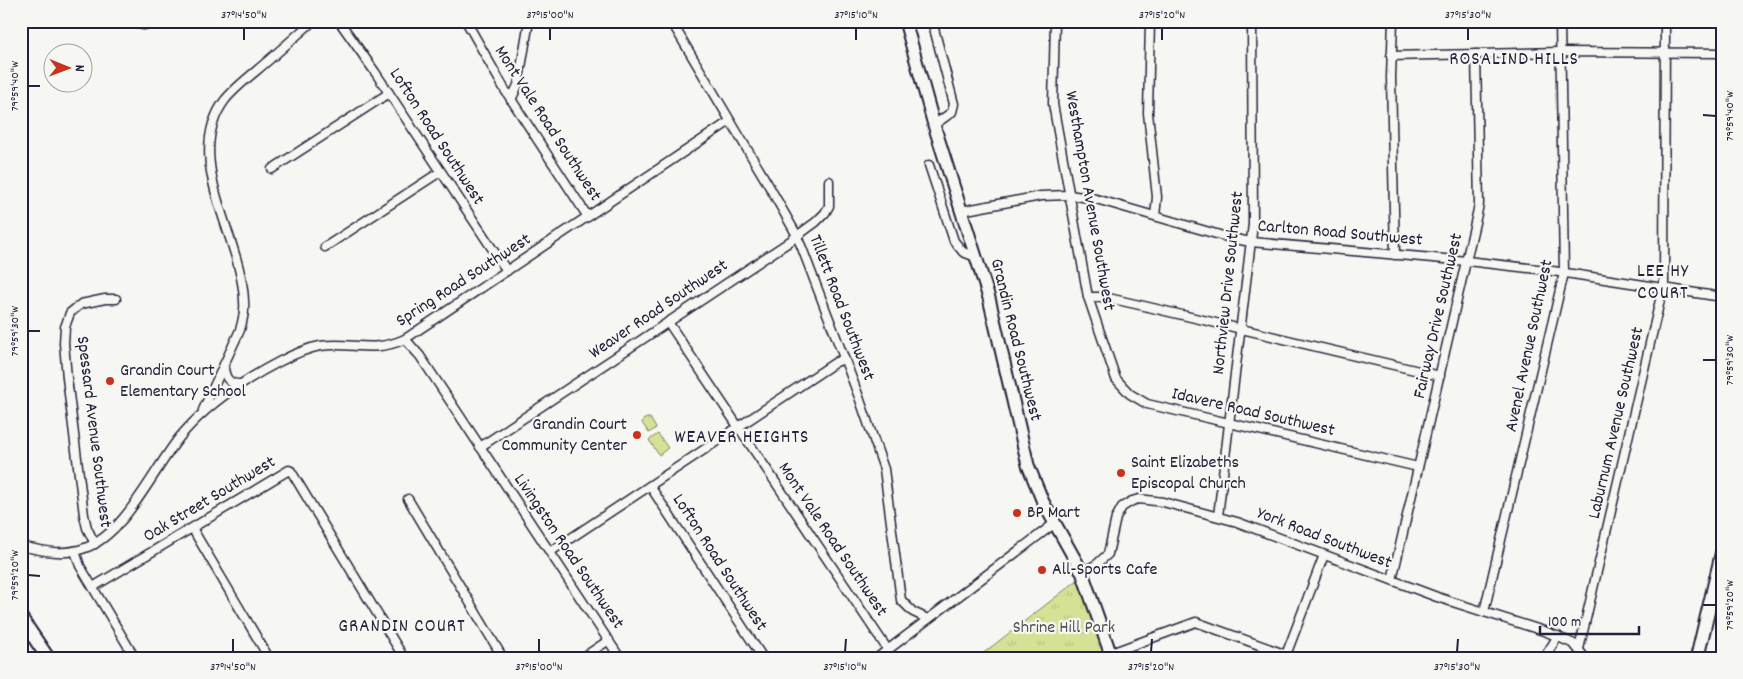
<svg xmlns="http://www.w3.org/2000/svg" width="1743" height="679" font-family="Dekko,sans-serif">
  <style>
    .grass { fill: url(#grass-tufts); stroke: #7c8268 }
    .garden { fill: #d5e295; stroke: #7c8268 }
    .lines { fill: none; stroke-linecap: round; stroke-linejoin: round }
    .street-casing { stroke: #22223b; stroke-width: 11 }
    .secondary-casing { stroke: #22223b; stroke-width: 15 }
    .primary-casing { stroke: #22223b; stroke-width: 16 }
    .street { stroke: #f6f6f2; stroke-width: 8 }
    .secondary { stroke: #f6f6f2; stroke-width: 11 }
    .primary { stroke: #f6f6f2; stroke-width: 12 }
    .ticks { fill: none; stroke: #22223b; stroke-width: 2 }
    .poi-dot { fill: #c8321e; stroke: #f6f6f2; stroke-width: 2 }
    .labels { text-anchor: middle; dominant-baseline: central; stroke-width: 4.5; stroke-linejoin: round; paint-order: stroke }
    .street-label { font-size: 18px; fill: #22223b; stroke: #f6f6f2 }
    .poi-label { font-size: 18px; fill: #22223b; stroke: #f6f6f2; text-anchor: start }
    .park-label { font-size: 18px; fill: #4f5252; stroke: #f6f6f2 }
    .neighbourhood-label { font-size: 19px; letter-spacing: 1px; fill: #22223b; stroke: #f6f6f2 }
    .neatline { fill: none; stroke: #22223b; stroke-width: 2 }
    .ticks-label { font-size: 12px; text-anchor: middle; fill: #22223b }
  </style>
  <defs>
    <pattern id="grass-tufts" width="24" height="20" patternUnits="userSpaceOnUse" patternTransform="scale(1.25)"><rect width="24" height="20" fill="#d5e295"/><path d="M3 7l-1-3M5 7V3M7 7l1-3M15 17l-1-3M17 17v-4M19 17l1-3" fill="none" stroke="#b7c281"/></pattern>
  </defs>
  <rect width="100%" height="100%" fill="#f6f6f2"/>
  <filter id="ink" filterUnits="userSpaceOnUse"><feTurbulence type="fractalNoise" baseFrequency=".02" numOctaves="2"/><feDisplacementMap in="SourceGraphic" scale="10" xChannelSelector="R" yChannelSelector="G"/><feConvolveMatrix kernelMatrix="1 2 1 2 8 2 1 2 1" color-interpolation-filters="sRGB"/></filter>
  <g filter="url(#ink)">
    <g class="grass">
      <path d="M647 418H650L656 428 649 433 642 423 643 420Z"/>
      <path d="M1079 579 1108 658H977Z"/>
    </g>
    <path class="garden" d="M658 434 668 448 659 455 649 440Z"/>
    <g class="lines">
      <g class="street-casing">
        <g id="street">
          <path d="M126 21 143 25 163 21"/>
          <path d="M339 21 375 72 507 271"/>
          <path d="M466 21 505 90 588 217"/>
          <path d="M671 21 769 186 795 232 802 248 859 397 884 469 901 600 913 612 928 619"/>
          <path d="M932 21 954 104 952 112 934 125"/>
          <path d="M1055 21 1053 104 1088 297 1116 379 1130 394 1147 404 1418 467"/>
          <path d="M1150 21 1148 113 1157 197 1155 216"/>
          <path d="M1393 21 1391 77 1395 255"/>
          <path d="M1391 56 1560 52 1722 53"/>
          <path d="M511 100 518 85 529 21"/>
          <path d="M929 165 954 241 963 252 976 257"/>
          <path d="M272 169 389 93"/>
          <path d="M961 211 1041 196 1069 195 1096 199 1230 238 1251 242 1467 261 1546 270 1722 297"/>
          <path d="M325 247 440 172"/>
          <path d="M1088 297H1104L1144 306 1440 376"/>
          <path d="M668 322 888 650"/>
          <path d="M405 339 420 356 446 395 620 658"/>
          <path d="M224 365C224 377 229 385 241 384"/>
          <path d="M203 410 240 330C243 320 245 311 244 301 242 237 181 159 225 100 234 89 245 80 256 71 275 55 294 38 313 21"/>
          <path d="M480 447 786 244 816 222 825 213 829 206V181"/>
          <path d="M650 486 763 658"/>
          <path d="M408 499 503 658"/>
          <path d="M1218 516 1253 224 1252 21"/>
          <path d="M192 528 269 658"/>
          <path d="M95 544 87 528 84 515 67 378 64 343 65 327 70 313 81 304 105 299H116"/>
          <path d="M21 546C42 551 64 556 85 548 124 535 153 471 179 438 196 417 218 399 241 384 261 371 297 350 320 346 351 341 372 354 405 339L730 121"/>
          <path d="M75 551 80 566 135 658"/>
          <path d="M550 552 836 362 844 359"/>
          <path d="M1082 572 1097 564 1108 554 1116 518 1122 507 1132 501 1139 499 1163 502 1237 522 1437 597 1547 632 1574 644 1585 658"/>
          <path d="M1392 580 1477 214 1479 204 1476 54"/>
          <path d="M93 587 289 470 291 471 404 658"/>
          <path d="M1484 612 1564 273 1560 21"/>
          <path d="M1579 649 1664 283 1665 21"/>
          <path d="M1111 653 1196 622 1295 658"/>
          <path d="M1286 655 1324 555"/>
          <path d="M582 658 609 640"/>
          <path d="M877 658 1055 523"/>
          <path d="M1544 658 1558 636"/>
        </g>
      </g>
      <g class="secondary-casing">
        <path id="secondary" d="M905 21 934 125 989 298 1028 465 1043 502 1082 572 1112 658"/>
      </g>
      <g class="primary-casing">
        <g id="primary">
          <path d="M21 618 48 658"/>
          <path d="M1697 658 1722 553"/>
        </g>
      </g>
      <use href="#street" class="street"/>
      <use href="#secondary" class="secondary"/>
      <use href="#primary" class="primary"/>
    </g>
  </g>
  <path class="ticks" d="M244 40V28M550 40V28M856 40V28M1162 40V28M1468 40V28M28 86H40M1703 115 1716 116M28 331H40M1703 360H1716M28 575 40 576M1703 605H1716M233 652V639M539 652V639M845 652 846 639M1151 652 1152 639M1457 652 1458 639"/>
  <g class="poi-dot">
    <circle cx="110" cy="381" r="5"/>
    <circle cx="637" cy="435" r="5"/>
    <circle cx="1121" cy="473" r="5"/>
    <circle cx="1017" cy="513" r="5"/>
    <circle cx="1042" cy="570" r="5"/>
  </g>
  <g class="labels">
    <g class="street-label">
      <text transform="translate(547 124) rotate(57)">Mont Vale Road Southwest</text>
      <text transform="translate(436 137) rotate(57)">Lofton Road Southwest</text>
      <text transform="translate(1089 201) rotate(80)">Westhampton Avenue Southwest</text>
      <text transform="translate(1340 234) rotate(5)">Carlton Road Southwest</text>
      <text transform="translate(464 281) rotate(-33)">Spring Road Southwest</text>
      <text transform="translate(1229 283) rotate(-84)">Northview Drive Southwest</text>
      <text transform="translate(841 308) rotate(69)">Tillett Road Southwest</text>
      <text transform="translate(659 310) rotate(-34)">Weaver Road Southwest</text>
      <text transform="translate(1439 316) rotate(-77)">Fairway Drive Southwest</text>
      <text transform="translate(1015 340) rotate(76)">Grandin Road Southwest</text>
      <text transform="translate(1530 346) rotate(-78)">Avenel Avenue Southwest</text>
      <text transform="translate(1253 413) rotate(13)">Idavere Road Southwest</text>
      <text transform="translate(1617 423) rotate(-77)">Laburnum Avenue Southwest</text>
      <text transform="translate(93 432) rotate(83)">Spessard Avenue Southwest</text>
      <text transform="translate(210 500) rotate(-31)">Oak Street Southwest</text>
      <text transform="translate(1324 539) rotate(21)">York Road Southwest</text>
      <text transform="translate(832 540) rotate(56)">Mont Vale Road Southwest</text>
      <text transform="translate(568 552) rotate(56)">Livingston Road Southwest</text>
      <text transform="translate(719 563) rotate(57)">Lofton Road Southwest</text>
    </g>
    <g class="poi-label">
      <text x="120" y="371">Grandin Court<tspan x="120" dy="21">Elementary School</tspan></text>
      <text x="627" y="425" text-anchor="end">Grandin Court<tspan x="627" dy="21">Community Center</tspan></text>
      <text x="1131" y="463">Saint Elizabeths<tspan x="1131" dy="21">Episcopal Church</tspan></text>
      <text x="1027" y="513">BP Mart</text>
      <text x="1052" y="570">All-Sports Cafe</text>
    </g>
    <g class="park-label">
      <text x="1064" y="628">Shrine Hill Park</text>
    </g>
    <g class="neighbourhood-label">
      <text x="1514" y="60">ROSALIND HILLS</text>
      <text x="1663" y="272">LEE HY<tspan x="1663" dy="22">COURT</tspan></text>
      <text x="742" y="438">WEAVER HEIGHTS</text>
      <text x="402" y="627">GRANDIN COURT</text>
    </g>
  </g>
  <rect width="1743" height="679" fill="none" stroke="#f6f6f2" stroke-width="55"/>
  <g transform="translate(68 68) rotate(91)"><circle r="24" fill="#f6f6f2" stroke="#a1a1a9"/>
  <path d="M0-4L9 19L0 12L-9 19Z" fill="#c8321e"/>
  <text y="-8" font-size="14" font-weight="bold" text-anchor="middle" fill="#22223b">N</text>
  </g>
  <path d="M1540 626v8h99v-8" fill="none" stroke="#22223b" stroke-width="2.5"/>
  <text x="1548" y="626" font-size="15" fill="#22223b" stroke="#f6f6f2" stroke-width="4" paint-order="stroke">100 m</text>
  <rect x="28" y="28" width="1688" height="624" class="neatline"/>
  <g class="ticks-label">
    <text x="244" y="18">37°14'50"N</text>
    <text x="550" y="18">37°15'00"N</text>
    <text x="856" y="18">37°15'10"N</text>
    <text x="1162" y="18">37°15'20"N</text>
    <text x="1468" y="18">37°15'30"N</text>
    <text transform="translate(14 86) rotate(-90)" y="4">79°59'40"W</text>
    <text transform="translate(1729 116) rotate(-90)" y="4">79°59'40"W</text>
    <text transform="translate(14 331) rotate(-90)" y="4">79°59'30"W</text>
    <text transform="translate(1729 360) rotate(-90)" y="4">79°59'30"W</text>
    <text transform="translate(14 575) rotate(-90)" y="4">79°59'20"W</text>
    <text transform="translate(1729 605) rotate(-90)" y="4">79°59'20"W</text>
    <text x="233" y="670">37°14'50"N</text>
    <text x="539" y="670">37°15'00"N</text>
    <text x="845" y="670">37°15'10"N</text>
    <text x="1151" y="670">37°15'20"N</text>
    <text x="1457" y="670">37°15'30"N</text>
  </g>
</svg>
